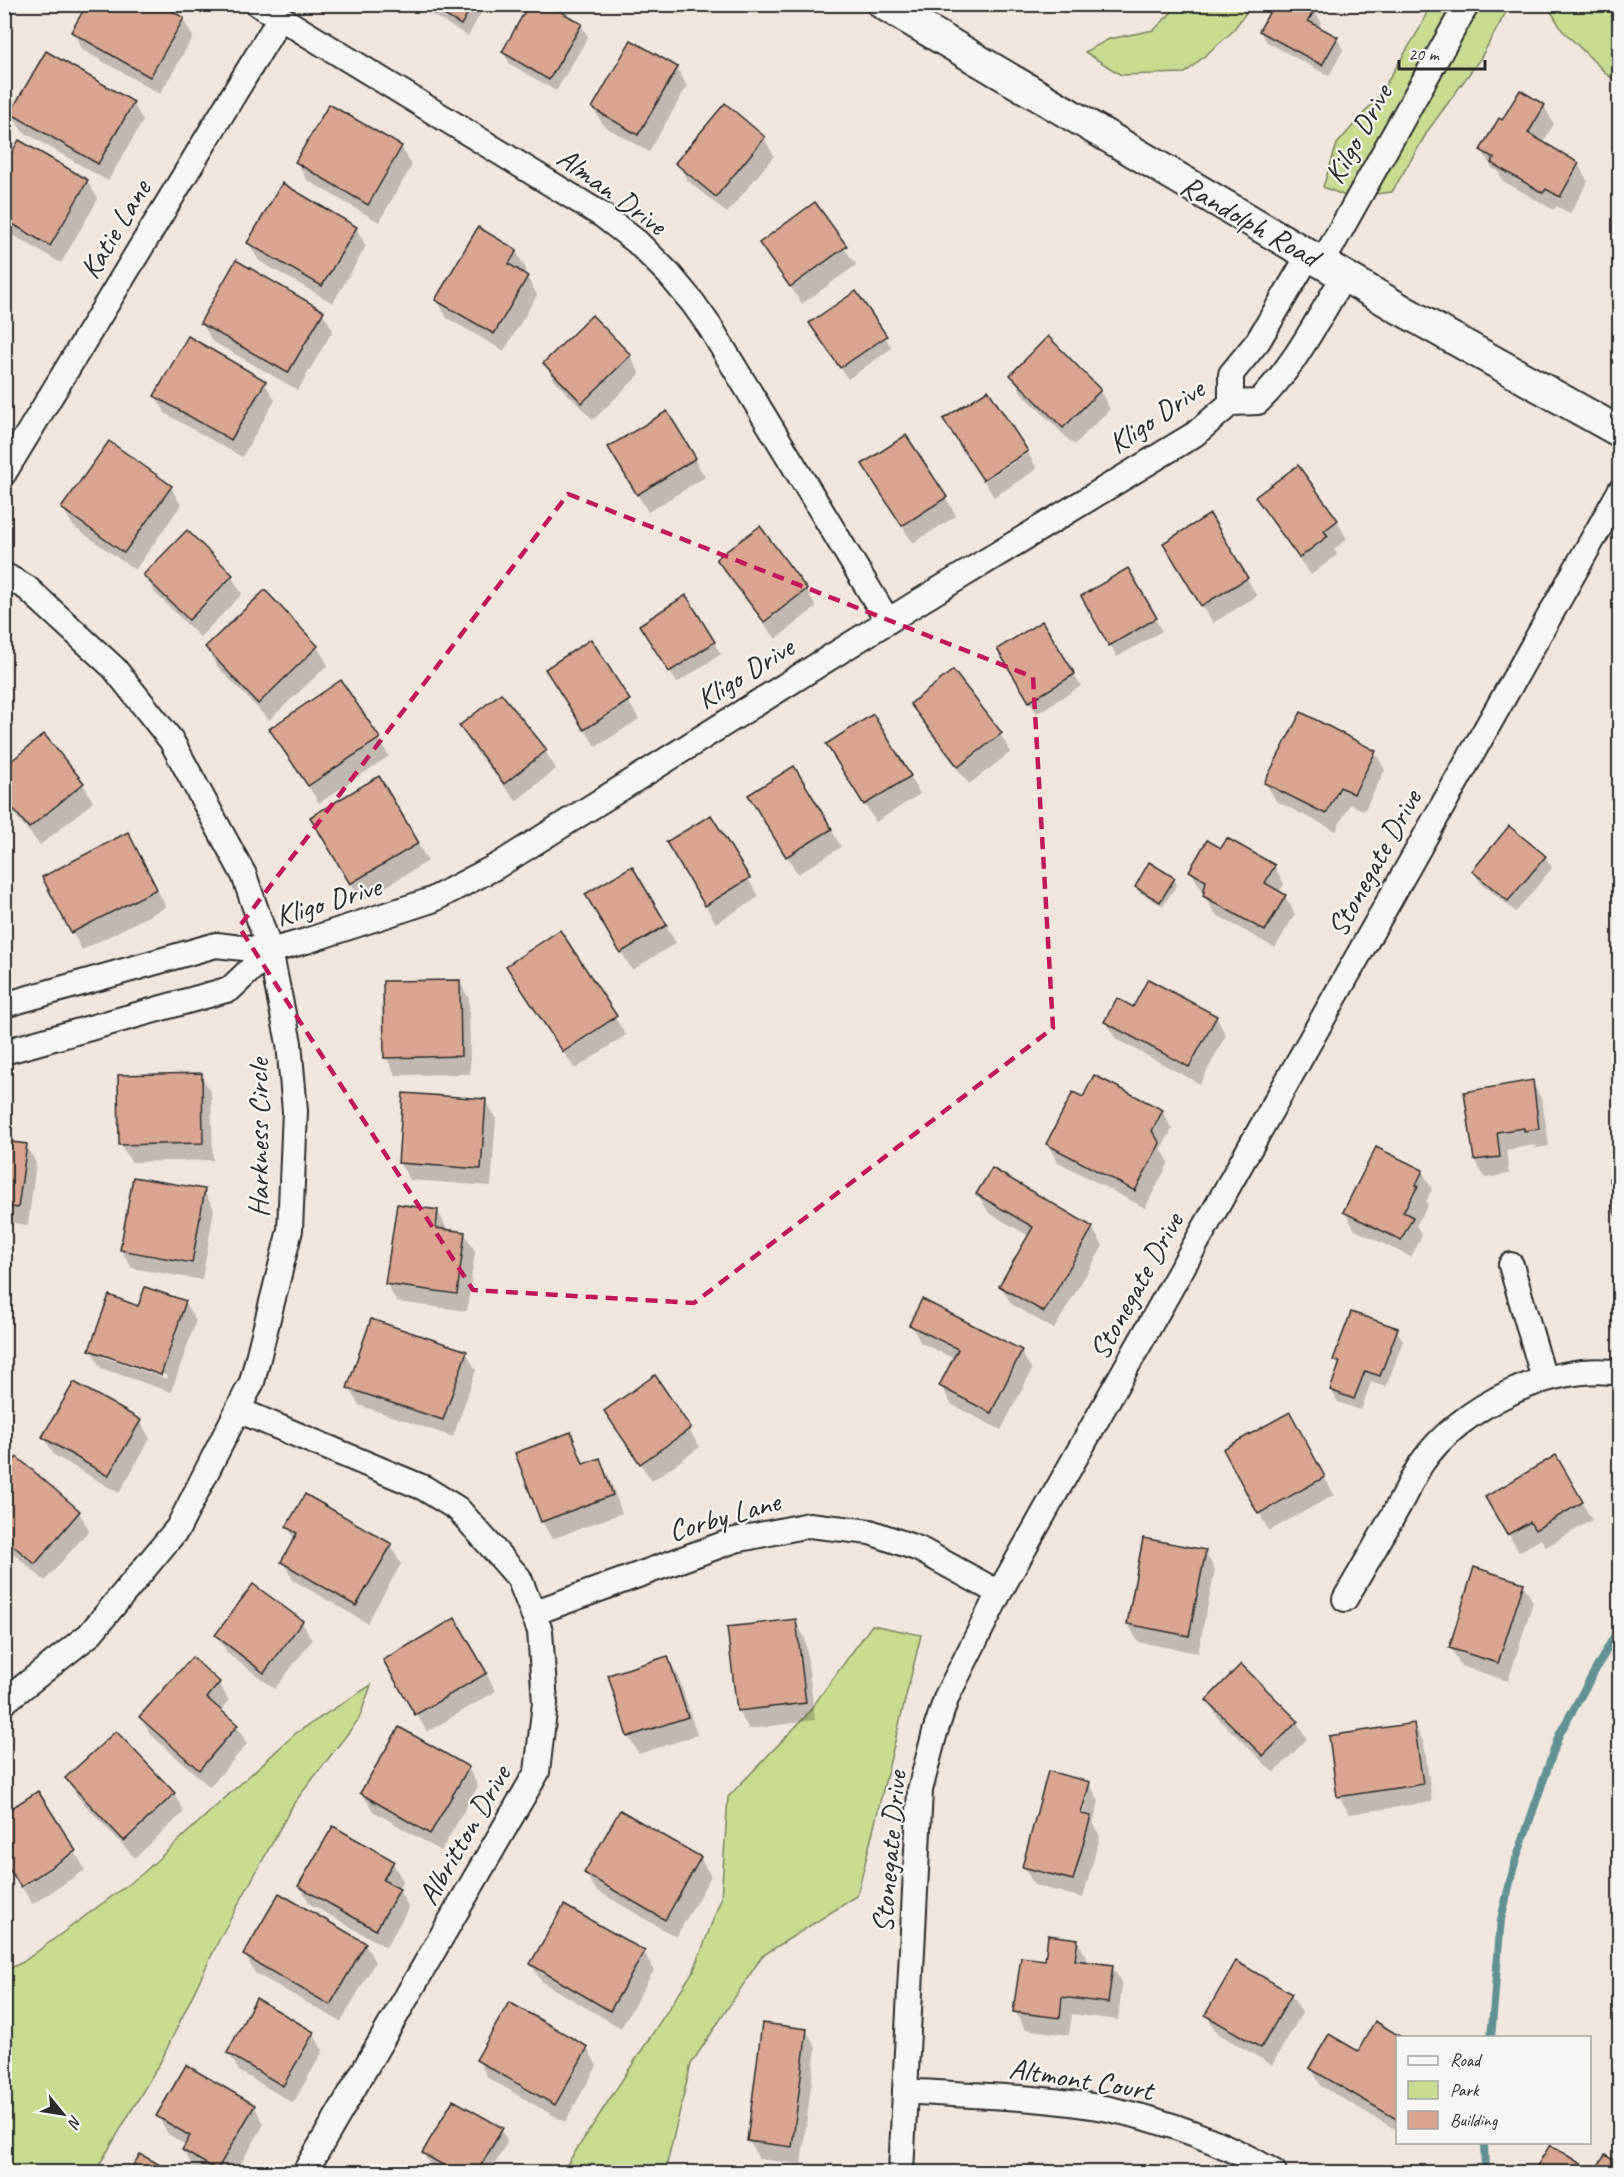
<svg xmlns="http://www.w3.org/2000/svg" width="1624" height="2177" font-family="Caveat,sans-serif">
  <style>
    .green { fill: #c9db90; stroke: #7a835e; stroke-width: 1.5 }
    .shadow { fill: #0003; fill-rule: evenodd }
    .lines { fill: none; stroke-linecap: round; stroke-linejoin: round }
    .stream { stroke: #609294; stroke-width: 8 }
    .building { fill: #daa58f; stroke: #2b2b2b; stroke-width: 1.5 }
    .minor-casing { stroke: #2b2b2b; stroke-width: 28 }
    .tertiary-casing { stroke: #2b2b2b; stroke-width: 34 }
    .minor { stroke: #f6f6f2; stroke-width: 24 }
    .tertiary { stroke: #f6f6f2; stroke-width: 30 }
    .marked { fill: none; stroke: #c2185b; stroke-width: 4.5; stroke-dasharray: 12 8; stroke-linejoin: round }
    .labels { text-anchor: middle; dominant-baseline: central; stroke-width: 4.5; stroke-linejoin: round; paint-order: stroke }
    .street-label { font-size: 30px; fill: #2b2b2b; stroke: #f6f6f2 }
  </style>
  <rect width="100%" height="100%" fill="#f0e6de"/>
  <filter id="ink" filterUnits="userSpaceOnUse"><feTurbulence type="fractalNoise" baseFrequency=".0167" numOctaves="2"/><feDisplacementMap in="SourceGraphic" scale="12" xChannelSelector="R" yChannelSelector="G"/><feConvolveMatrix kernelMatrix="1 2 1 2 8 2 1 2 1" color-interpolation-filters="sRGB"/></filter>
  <g filter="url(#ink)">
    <g class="green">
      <path d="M1179 5H1252L1231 33 1185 73 1121 75 1085 52 1109 39 1154 30Z"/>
      <path d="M1430 5H1510L1480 59 1429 129 1392 192 1348 197 1323 187 1337 144 1378 97 1420 28Z"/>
      <path d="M1547 5H1619V81L1610 77 1562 30Z"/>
      <path d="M872 1625 921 1635 857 1896 762 1956 691 2064 665 2172H562L694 1970 721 1899 728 1797 805 1717Z"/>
      <path d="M371 1685 359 1719 294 1803 220 1938 161 2061 95 2172H5V1971L23 1962 142 1874 296 1733Z"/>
    </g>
    <g class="shadow">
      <path d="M421 4H486L468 36 424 10Z"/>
      <path d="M1275 4 1286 9 1314 10 1321 22 1318 27 1337 38 1343 50 1329 76 1267 42 1260 31Z"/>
      <path d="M183 19 193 37 160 94 83 50 73 32Z"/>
      <path d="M581 25 588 37 556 91 510 64 503 52Z"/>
      <path d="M677 68 687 86 649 152 604 126 593 108Z"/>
      <path d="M133 103 143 121 108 181 22 131 11 113Z"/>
      <path d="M1544 106 1554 124 1542 144 1578 164 1588 182 1570 213 1556 206 1554 210 1503 181 1498 171 1492 168 1482 150 1503 122Z"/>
      <path d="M764 138 774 156 727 213 688 181 677 163Z"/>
      <path d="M401 147 412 165 379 222 307 180 297 162Z"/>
      <path d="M4 169 87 181 98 199 61 263 4 230Z"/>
      <path d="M814 204 856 265 802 304 761 243Z"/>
      <path d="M356 228 366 246 333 303 259 261 249 243Z"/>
      <path d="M516 251 526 269 523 275 527 277 537 295 504 351 447 318 437 300Z"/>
      <path d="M322 312 333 330 298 390 212 341 202 323Z"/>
      <path d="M818 335 885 337 892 348 848 379Z"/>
      <path d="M1048 339 1100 391 1110 409 1074 445 1022 393 1012 375Z"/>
      <path d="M630 356 640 374 593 420 555 381 545 364Z"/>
      <path d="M264 382 275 400 242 457 166 414 156 396Z"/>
      <path d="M667 413 705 477 648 512 610 448Z"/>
      <path d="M1028 453 1037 469 994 497 984 481Z"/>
      <path d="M1298 467 1337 521 1347 539 1334 549 1337 555 1311 575 1267 515 1257 498Z"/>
      <path d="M874 482 946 498 956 516 913 543Z"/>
      <path d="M171 487 181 505 135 570 73 526 63 508Z"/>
      <path d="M718 559 806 589 816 607 776 639 728 577Z"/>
      <path d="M1175 561 1247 579 1257 596 1213 623Z"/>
      <path d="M1127 570 1162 631 1117 657 1083 596Z"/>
      <path d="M145 575 231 576 242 594 200 637 155 593Z"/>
      <path d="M265 592 317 647 328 665 269 720 217 666 207 648Z"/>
      <path d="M685 597 721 654 677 683 648 637Z"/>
      <path d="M591 641 639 719 596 747 557 687Z"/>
      <path d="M1005 662 1074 675 1081 686 1037 713Z"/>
      <path d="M953 672 1000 734 1011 752 969 784 922 722 912 704Z"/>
      <path d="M461 727 545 751 556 769 516 801 471 745Z"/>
      <path d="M271 729 378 738 389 756 319 803Z"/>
      <path d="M44 736 83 784 93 802 40 845 4 802V769Z"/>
      <path d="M1375 752 1385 770 1364 811 1350 804 1336 831 1276 801 1266 783Z"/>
      <path d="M839 762 910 776 920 794 876 822Z"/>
      <path d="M378 778 428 861 362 901 322 835Z"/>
      <path d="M760 813 831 829 841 847 798 874Z"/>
      <path d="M711 817 759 897 716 923 678 861Z"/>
      <path d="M1221 850 1274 866 1284 884 1279 893 1285 896 1295 914 1275 948 1215 914 1204 895 1205 891 1201 889 1191 871Z"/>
      <path d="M138 852 166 907 82 950 72 932Z"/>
      <path d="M1545 857 1552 868 1516 912 1480 882 1474 871Z"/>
      <path d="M631 868 676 943 632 970 587 894Z"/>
      <path d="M1173 879 1177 884 1163 906 1139 892 1136 887Z"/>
      <path d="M560 932 626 1035 575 1069 518 984Z"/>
      <path d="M459 981 469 999 470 1074 396 1075 386 1057Z"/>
      <path d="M1134 1009 1216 1017 1226 1035 1200 1084 1116 1039 1106 1021Z"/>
      <path d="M201 1075 211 1093 213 1160 131 1162 120 1144Z"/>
      <path d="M1532 1082 1542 1100 1549 1146 1536 1148 1535 1145 1506 1150 1509 1174 1485 1178 1475 1160 1465 1093Z"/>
      <path d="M1083 1099 1162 1111 1172 1129 1161 1149 1169 1162 1145 1208 1058 1162 1047 1144Z"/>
      <path d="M486 1100 496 1118 491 1186 410 1180 399 1162Z"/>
      <path d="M4 1142 26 1145 36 1163 28 1225 4 1222Z"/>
      <path d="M1422 1171 1432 1189 1426 1202 1428 1205 1416 1225 1422 1236 1411 1257 1355 1230 1345 1212Z"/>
      <path d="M204 1191 214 1209 202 1280 132 1268 121 1250Z"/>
      <path d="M978 1194 1092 1228 1103 1246 1054 1329 1011 1304 1001 1286 1029 1236 988 1212Z"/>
      <path d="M438 1211 448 1231 464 1233 475 1251 467 1311 397 1302 387 1284Z"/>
      <path d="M4 1268 9 1276 4 1287Z"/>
      <path d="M146 1289 185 1303 196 1321 171 1392 101 1368 91 1350 139 1307ZM103 1353 168 1376 167 1379 103 1357Z"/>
      <path d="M911 1325 1021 1352 1032 1370 1001 1430 951 1404 941 1386 955 1359 921 1343Z"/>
      <path d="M1397 1330 1403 1341 1386 1387 1371 1382 1361 1410 1338 1402 1331 1390 1340 1368 1335 1360Z"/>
      <path d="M466 1352 476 1370 453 1437 359 1405 349 1387Z"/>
      <path d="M654 1377 700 1447 652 1481 606 1412Z"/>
      <path d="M140 1421 150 1439 119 1493 54 1455 44 1437Z"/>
      <path d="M1299 1432 1334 1495 1269 1531 1259 1513Z"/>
      <path d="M570 1434 585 1464 599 1459 609 1477 622 1513 552 1539 542 1521Z"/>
      <path d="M1555 1457 1592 1520 1546 1547 1541 1539 1519 1552 1487 1497Z"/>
      <path d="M4 1474 79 1512 89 1530 45 1581 4 1545Z"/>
      <path d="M287 1527 391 1546 401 1564 367 1623 293 1580 283 1562 295 1540Z"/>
      <path d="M1205 1552 1215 1570 1198 1653 1138 1642 1128 1624Z"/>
      <path d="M1523 1584 1533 1602 1508 1681 1461 1666 1451 1648Z"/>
      <path d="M455 1620 496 1691 427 1732 385 1660Z"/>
      <path d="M795 1620 805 1638 815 1720 749 1729 738 1711Z"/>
      <path d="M302 1622 312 1640 275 1689 227 1653 217 1635Z"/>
      <path d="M668 1658 678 1676 697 1735 639 1754 628 1736Z"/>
      <path d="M219 1683 229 1701 220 1712 237 1726 247 1744 210 1787 151 1735 141 1717Z"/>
      <path d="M1208 1700 1297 1722 1307 1739 1274 1773 1218 1718Z"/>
      <path d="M1414 1725 1424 1743 1432 1802 1349 1814 1339 1796Z"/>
      <path d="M468 1768 478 1786 441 1851 373 1811 362 1793Z"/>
      <path d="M67 1779 174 1794 184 1812 135 1858 78 1797Z"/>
      <path d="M1089 1783 1099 1801 1093 1824 1100 1836 1083 1898 1034 1885 1024 1867ZM1085 1795H1088L1081 1822 1078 1821Z"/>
      <path d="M76 1853 85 1870 33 1904 22 1888Z"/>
      <path d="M700 1858 711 1876 676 1937 596 1890 585 1873Z"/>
      <path d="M393 1863 403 1881 398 1889 409 1908 386 1947 310 1904 300 1886Z"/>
      <path d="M1077 1940 1087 1958V1963L1112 1966 1122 1984 1118 2020 1072 2014 1069 2035 1025 2029 1015 2011 1046 1962Z"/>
      <path d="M365 1944 375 1962 341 2022 255 1973 245 1955Z"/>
      <path d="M644 1952 654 1970 621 2028 542 1982 531 1964Z"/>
      <path d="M1291 1995 1302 2013 1272 2065 1217 2033 1206 2015Z"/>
      <path d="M1376 2023 1398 2038V2131L1321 2086 1311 2068 1358 2053Z"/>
      <path d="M806 2030 816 2048 801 2164 759 2159 749 2141Z"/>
      <path d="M313 2033 323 2051 293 2103 239 2071 229 2053Z"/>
      <path d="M587 2048 597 2066 565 2122 488 2078 478 2060Z"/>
      <path d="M254 2106 264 2124 236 2172H201L194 2168 183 2150 186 2145 168 2134 158 2116Z"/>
      <path d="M501 2130 508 2141 490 2172H444L430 2165 423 2153Z"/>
      <path d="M1550 2147 1592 2172H1534Z"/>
      <path d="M141 2156 170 2172H131Z"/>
      <path d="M1606 2157 1619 2165 1620 2172H1595Z"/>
    </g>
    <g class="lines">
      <g class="stream">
        <path d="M1491 2038 1501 1919 1514 1866 1559 1735 1620 1626"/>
        <path d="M1484 2142 1485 2172"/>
      </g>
    </g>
    <g class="building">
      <path d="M87 4H161L184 18 150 77 71 32Z"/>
      <path d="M426 4H473L461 25Z"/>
      <path d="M529 4H548L582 24 549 80 502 52Z"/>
      <path d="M1274 4 1285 7 1287 4H1307L1315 9 1308 21 1338 37 1322 65 1259 31Z"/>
      <path d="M631 40 678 67 638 135 592 108Z"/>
      <path d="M46 51 134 102 98 164 10 113Z"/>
      <path d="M1520 90 1545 105 1528 133 1579 163 1560 197 1546 189 1543 193 1491 163 1494 158 1480 150 1499 118 1502 120Z"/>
      <path d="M725 103 765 137 716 197 675 163Z"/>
      <path d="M329 104 402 146 368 205 295 162Z"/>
      <path d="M19 140 88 180 50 246 4 219V166Z"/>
      <path d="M282 183 357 227 322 286 247 243Z"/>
      <path d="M815 202 847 246 790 287 759 243Z"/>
      <path d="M478 227 517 250 509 264 528 276 494 334 435 300Z"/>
      <path d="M236 260 324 311 288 373 200 323Z"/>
      <path d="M856 291 887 336 840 368 809 323Z"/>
      <path d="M592 315 631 355 582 403 543 363Z"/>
      <path d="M188 336 266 381 231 440 154 396Z"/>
      <path d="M1048 336 1101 390 1063 428 1010 375Z"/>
      <path d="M988 390 1028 451 983 480 943 419Z"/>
      <path d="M667 411 696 458 637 495 608 447Z"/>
      <path d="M906 435 947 497 902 526 862 464Z"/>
      <path d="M109 441 172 486 124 553 61 508Z"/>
      <path d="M1298 465 1338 520 1324 531 1328 536 1299 558 1255 497Z"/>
      <path d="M1210 514 1248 578 1201 606 1163 543Z"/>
      <path d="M760 526 807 589 764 622 716 559Z"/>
      <path d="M187 530 233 575 189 620 143 575Z"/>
      <path d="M1128 568 1157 618 1109 646 1081 596Z"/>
      <path d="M265 590 318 646 258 704 205 647Z"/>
      <path d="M686 595 715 642 669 672 639 625Z"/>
      <path d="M1042 621 1075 674 1029 702 997 649Z"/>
      <path d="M591 639 630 700 584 730 545 669Z"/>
      <path d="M953 670 1002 733 958 767 910 704Z"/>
      <path d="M341 680 380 738 308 786 269 729Z"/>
      <path d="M501 693 547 750 504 784 459 726Z"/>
      <path d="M1301 712 1376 751 1354 794 1340 787 1326 814 1264 783Z"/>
      <path d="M873 714 911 776 864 805 826 744Z"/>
      <path d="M44 734 84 783 29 828 4 798V767Z"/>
      <path d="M794 766 832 829 786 857 748 795Z"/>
      <path d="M379 776 419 843 350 884 310 817Z"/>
      <path d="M711 815 750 878 705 906 666 842Z"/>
      <path d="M1509 826 1546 856 1508 901 1472 871Z"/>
      <path d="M128 832 157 889 71 933 42 877Z"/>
      <path d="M1227 838 1275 865 1265 883 1286 895 1265 931 1203 896 1206 881 1189 871 1207 840 1221 848Z"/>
      <path d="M1149 862 1175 878 1160 902 1135 887Z"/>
      <path d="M632 866 667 925 620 953 585 894Z"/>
      <path d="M560 930 617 1016 563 1052 506 966Z"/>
      <path d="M1148 979 1217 1016 1189 1067 1104 1022 1117 998 1133 1007Z"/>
      <path d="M460 980 461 1056 384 1058 383 981Z"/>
      <path d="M202 1073 203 1143 119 1145 118 1075Z"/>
      <path d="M1094 1075 1163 1110 1152 1131 1160 1143 1135 1191 1046 1144 1073 1092 1083 1097Z"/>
      <path d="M1533 1080 1539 1129 1524 1131V1128L1497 1132 1500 1157 1474 1160 1464 1092Z"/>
      <path d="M403 1093 486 1099 481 1169 398 1163Z"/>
      <path d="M4 1141 27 1144 18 1208 4 1206Z"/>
      <path d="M1376 1147 1423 1170 1416 1185 1418 1186 1403 1212 1413 1217 1401 1240 1343 1212Z"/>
      <path d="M992 1168 1093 1227 1044 1312 999 1286 1033 1227 976 1194Z"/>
      <path d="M1620 1174V1226L1612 1206 1618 1203 1609 1178Z"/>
      <path d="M133 1177 205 1189 192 1263 120 1250Z"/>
      <path d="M397 1204 438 1210 436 1228 465 1232 457 1294 385 1284Z"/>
      <path d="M145 1287 186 1301 161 1375 89 1350 109 1295 138 1306Z"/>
      <path d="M922 1299 1022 1350 991 1413 939 1386 958 1349 909 1325Z"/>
      <path d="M1351 1312 1398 1328 1380 1376 1365 1371 1354 1399 1330 1390 1340 1362 1333 1360Z"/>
      <path d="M371 1319 467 1351 443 1420 347 1388Z"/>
      <path d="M655 1375 691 1428 640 1464 604 1411Z"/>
      <path d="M74 1382 141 1420 108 1476 42 1437Z"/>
      <path d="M1290 1412 1325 1477 1258 1514 1223 1449Z"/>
      <path d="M571 1432 583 1464 600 1458 613 1495 541 1522 515 1453Z"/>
      <path d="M1556 1455 1583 1502 1535 1530 1530 1522 1507 1535 1485 1497Z"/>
      <path d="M17 1457 80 1511 35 1564 4 1538V1471Z"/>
      <path d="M305 1494 392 1544 356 1606 281 1562 297 1533 286 1527Z"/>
      <path d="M1143 1538 1206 1550 1189 1636 1127 1624Z"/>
      <path d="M1474 1567 1524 1583 1498 1663 1449 1648Z"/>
      <path d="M253 1584 303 1621 264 1673 215 1635Z"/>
      <path d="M455 1618 487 1673 415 1715 383 1660Z"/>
      <path d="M796 1619 806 1703 737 1711 727 1627Z"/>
      <path d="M668 1656 688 1717 627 1737 608 1675Z"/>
      <path d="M192 1657 220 1682 207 1698 238 1725 199 1770 139 1717Z"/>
      <path d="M1241 1664 1298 1721 1263 1756 1206 1700Z"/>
      <path d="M1414 1723 1423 1784 1337 1797 1329 1736Z"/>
      <path d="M399 1727 469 1767 430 1834 360 1793Z"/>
      <path d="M116 1731 175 1793 124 1841 65 1778Z"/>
      <path d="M1048 1771 1090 1782 1081 1814 1091 1816 1073 1880 1022 1867Z"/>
      <path d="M38 1791 76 1851 21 1887 4 1861V1813Z"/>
      <path d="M620 1810 701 1857 665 1920 584 1873Z"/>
      <path d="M333 1826 394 1861 383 1880 400 1889 376 1930 298 1886Z"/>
      <path d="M279 1893 366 1943 330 2005 243 1955Z"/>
      <path d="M564 1905 645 1951 610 2011 530 1964Z"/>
      <path d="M1048 1935 1078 1939 1075 1960 1113 1965 1108 2003 1062 1997 1060 2018 1013 2012 1021 1957 1045 1960Z"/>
      <path d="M1236 1961 1292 1994 1261 2048 1205 2015Z"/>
      <path d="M256 1998 314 2032 283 2086 227 2053Z"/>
      <path d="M509 2002 588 2047 555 2105 476 2060Z"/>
      <path d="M1375 2021 1403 2038H1398V2120L1309 2068 1329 2034 1358 2051Z"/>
      <path d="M762 2023 807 2029 792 2147 747 2141Z"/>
      <path d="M186 2065 255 2105 217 2170 182 2150 190 2136 156 2116Z"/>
      <path d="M453 2100 503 2128 477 2172H455L422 2153Z"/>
      <path d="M1550 2145 1594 2172 1605 2155 1620 2164V2166L1615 2172H1533Z"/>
      <path d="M140 2154 173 2172H129Z"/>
    </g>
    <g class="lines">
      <g class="minor-casing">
        <g id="minor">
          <path d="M258 4 602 215 637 242 668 273 693 303 710 327 888 621"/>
          <path d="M1322 263 1467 4"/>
          <path d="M1231 403V374L1258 341 1309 255"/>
          <path d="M4 473 280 18"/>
          <path d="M4 575 27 588 114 668 171 740 244 875 270 951 289 1043 295 1111 290 1230 252 1382 178 1528 89 1635 4 1702"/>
          <path d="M4 1005 216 945 270 951 306 941 432 900 497 866 912 606 1195 434 1231 403 1258 402C1294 367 1318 319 1344 276"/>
          <path d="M4 1052 230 989 270 951"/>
          <path d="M1511 1265 1544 1379"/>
          <path d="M238 1410 424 1488 458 1509 519 1578 540 1631 545 1703 537 1772 305 2172"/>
          <path d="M1345 1599C1362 1570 1379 1541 1395 1512 1404 1496 1412 1479 1421 1464 1459 1407 1552 1362 1620 1373"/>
          <path d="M533 1613 735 1540 809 1525 870 1532 919 1549 999 1593"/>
          <path d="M905 2091C972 2096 1042 2096 1109 2109 1167 2121 1223 2142 1274 2172"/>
          <path d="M901 2172 920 1790 935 1732 947 1696 999 1593 1620 491"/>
        </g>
      </g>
      <g class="tertiary-casing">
        <path id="tertiary" d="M883 4 1402 310 1620 432"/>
      </g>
      <use href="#minor" class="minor"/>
      <use href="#tertiary" class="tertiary"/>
    </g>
  </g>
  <path class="marked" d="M568 494 1033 677 1053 1028 694 1303 473 1290 239 927Z"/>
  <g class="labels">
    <g class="street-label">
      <text transform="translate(1358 134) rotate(-61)">Kilgo Drive</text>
      <text transform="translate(612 191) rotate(36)">Alman Drive</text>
      <text transform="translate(1250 221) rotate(30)">Randolph Road</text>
      <text transform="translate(115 229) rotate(-59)">Katie Lane</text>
      <text transform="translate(1156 416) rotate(-34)">Kligo Drive</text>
      <text transform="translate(745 673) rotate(-32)">Kligo Drive</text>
      <text transform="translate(1374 863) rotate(-61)">Stonegate Drive</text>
      <text transform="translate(328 901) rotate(-17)">Kligo Drive</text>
      <text transform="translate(258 1138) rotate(-90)">Harkness Circle</text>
      <text transform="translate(1136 1286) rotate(-61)">Stonegate Drive</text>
      <text transform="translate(724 1516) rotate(-16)">Corby Lane</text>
      <text transform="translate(464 1835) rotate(-60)">Albritton Drive</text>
      <text transform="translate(889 1852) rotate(-85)">Stonegate Drive</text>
      <text transform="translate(1081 2079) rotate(9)">Altmont Court</text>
    </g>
  </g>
  <rect width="1624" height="2177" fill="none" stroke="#f6f6f2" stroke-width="24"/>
  <rect x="12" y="12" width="1600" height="2153" fill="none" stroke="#2b2b2b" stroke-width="2" filter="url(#ink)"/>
  <rect x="1396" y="2036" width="195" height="108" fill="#f6f6f2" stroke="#a5a5a2" stroke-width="1.5"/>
  <rect x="1408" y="2056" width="30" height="9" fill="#f6f6f2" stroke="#a5a5a2" stroke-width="1.5"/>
  <text x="1450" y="2066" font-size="18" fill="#2b2b2b">Road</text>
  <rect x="1408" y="2081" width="30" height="18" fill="#c9db90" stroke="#a5a5a2" stroke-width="1.5"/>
  <text x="1450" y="2096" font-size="18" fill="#2b2b2b">Park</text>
  <rect x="1408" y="2111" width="30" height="18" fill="#daa58f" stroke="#a5a5a2" stroke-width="1.5"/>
  <text x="1450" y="2126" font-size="18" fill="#2b2b2b">Building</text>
  <g transform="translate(63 2114) rotate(120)" stroke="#f6f6f2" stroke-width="4.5" paint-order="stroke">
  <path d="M0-4.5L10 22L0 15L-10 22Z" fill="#2b2b2b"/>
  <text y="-9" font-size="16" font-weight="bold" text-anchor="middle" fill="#2b2b2b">N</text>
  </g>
  <path d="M1399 60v9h86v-9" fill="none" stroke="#2b2b2b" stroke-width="3"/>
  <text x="1408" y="60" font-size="18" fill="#2b2b2b" stroke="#f6f6f2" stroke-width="4.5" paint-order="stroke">20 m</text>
</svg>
